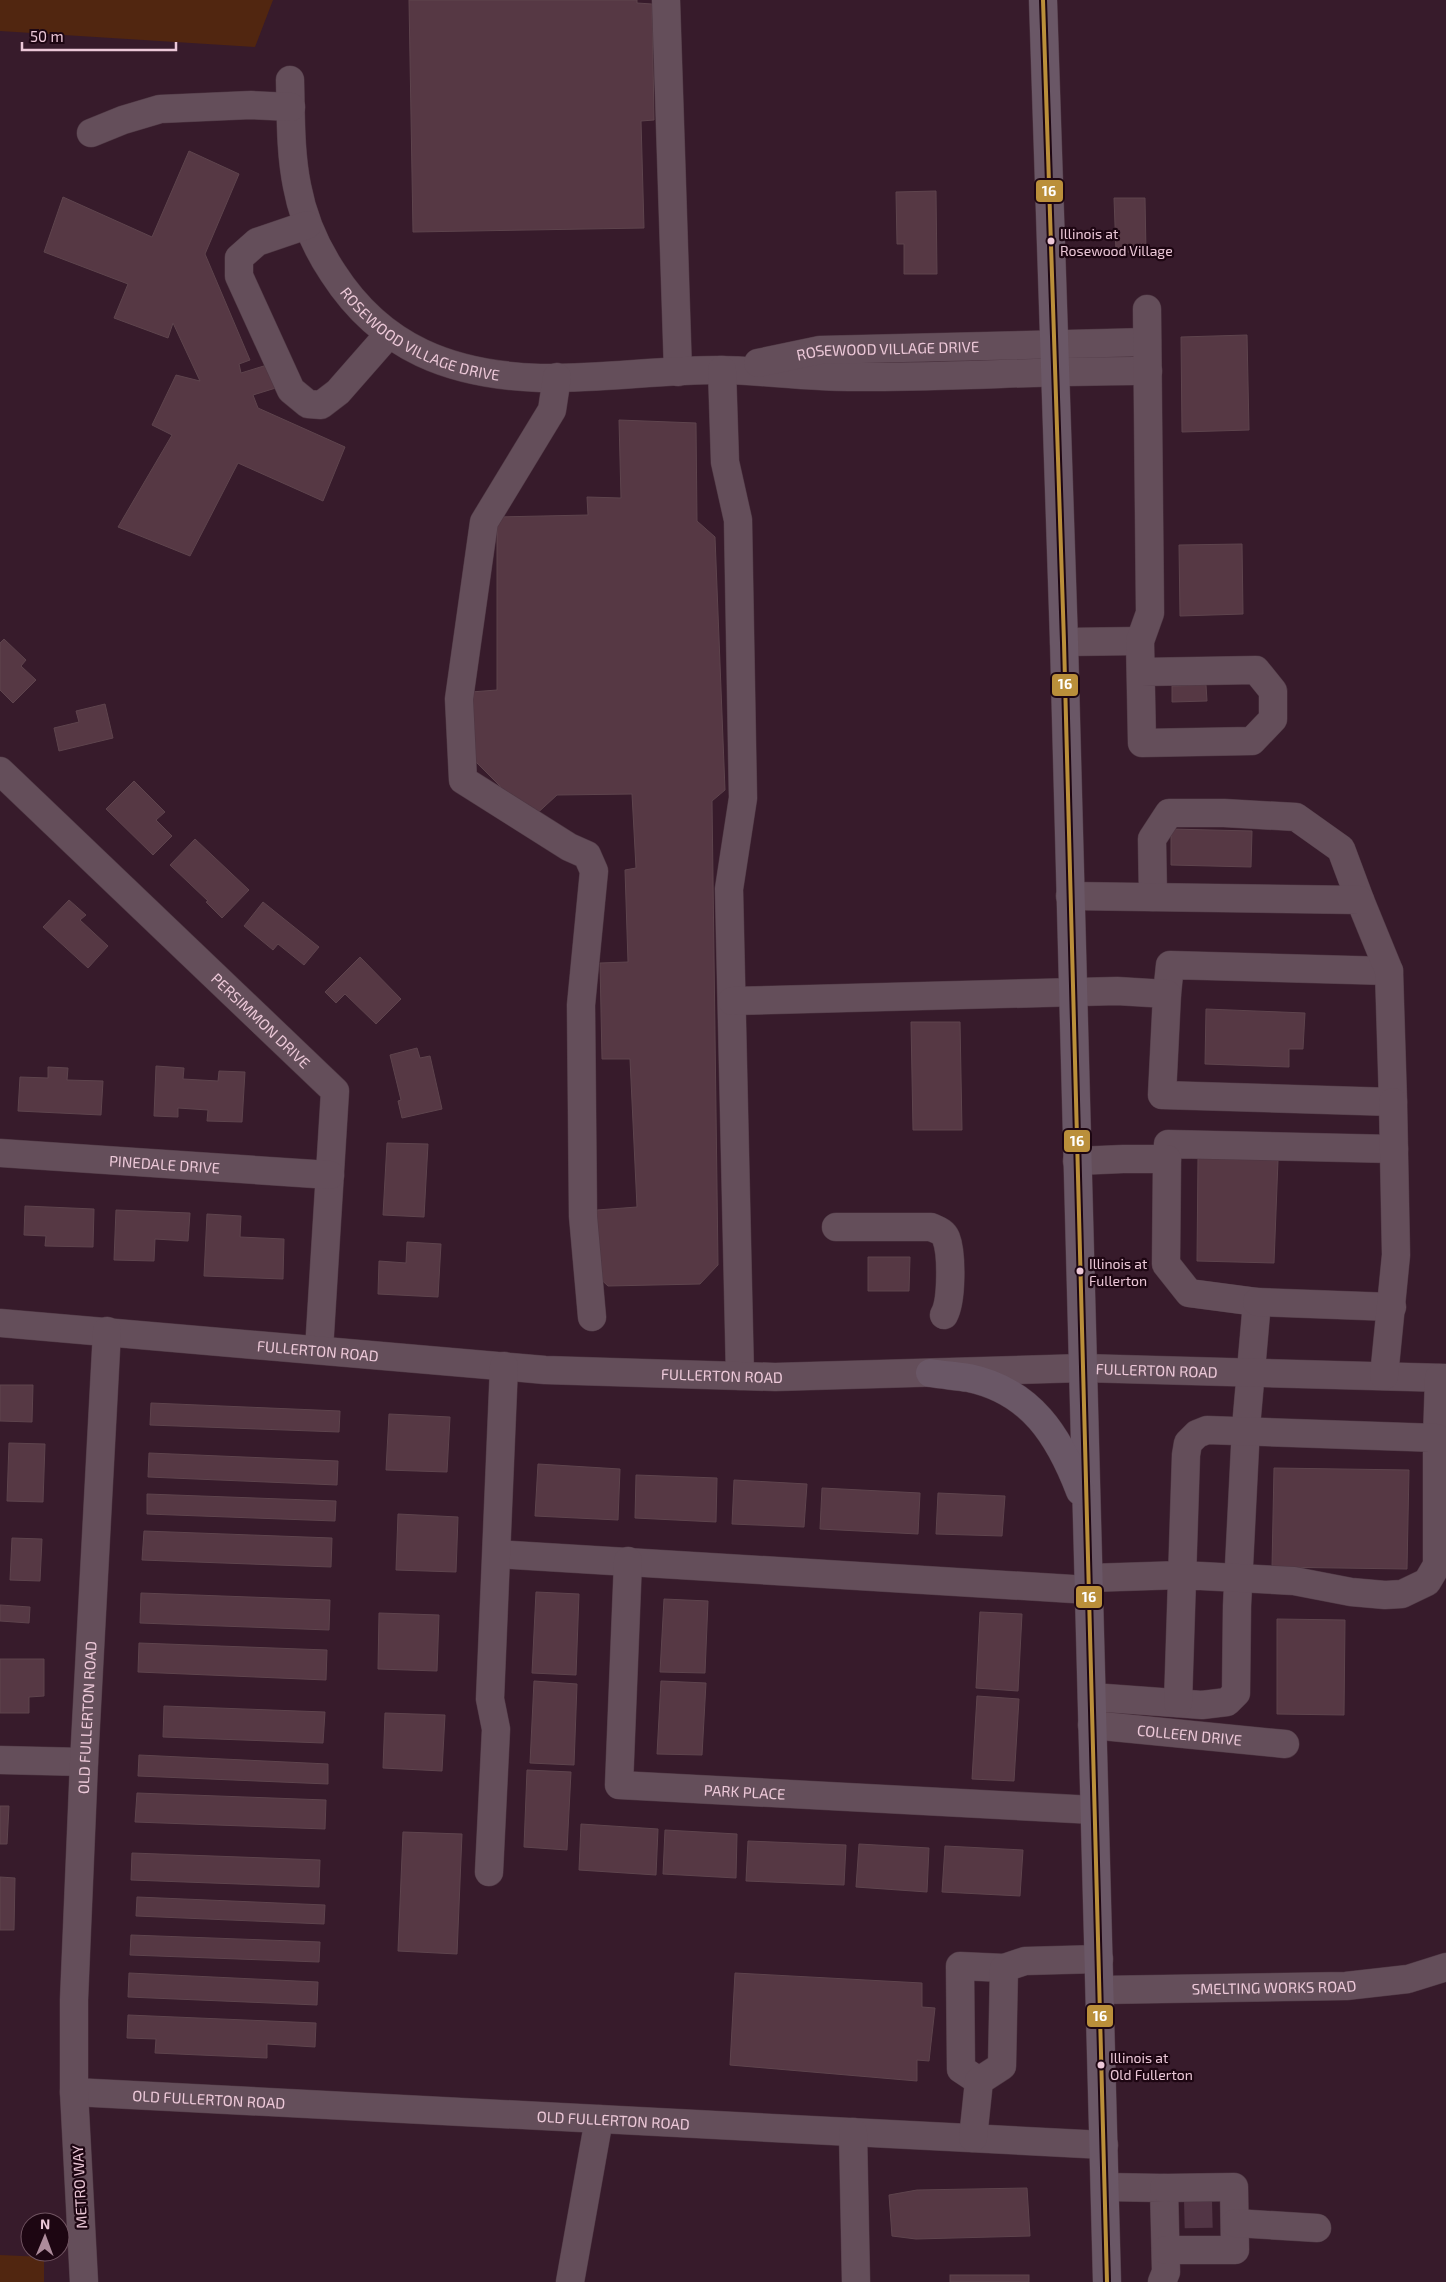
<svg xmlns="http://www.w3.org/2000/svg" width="1446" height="2282" font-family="'Exo 2',sans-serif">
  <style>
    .green { fill: #512610 }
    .building { fill: #563844; stroke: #5e444d }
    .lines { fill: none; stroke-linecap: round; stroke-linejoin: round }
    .minor-tunnel { stroke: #523545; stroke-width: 28; stroke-dasharray: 28 14; stroke-linecap: butt }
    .minor-casing { stroke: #4e3743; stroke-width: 29 }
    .major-casing { stroke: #4e3743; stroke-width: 29 }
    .minor { stroke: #644e5a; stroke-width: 28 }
    .major { stroke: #6a5766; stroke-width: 28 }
    .bus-1-casing { stroke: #1d0612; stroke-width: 8 }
    .bus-1 { stroke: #ba8f3a; stroke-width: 4 }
    .bus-dot { fill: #ecc8d8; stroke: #1d0612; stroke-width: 2 }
    .labels { text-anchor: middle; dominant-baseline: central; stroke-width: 4.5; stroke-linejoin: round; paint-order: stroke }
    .bus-label { font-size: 14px; fill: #ecc8d8; stroke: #1d0612; text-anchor: start }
    .street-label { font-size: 15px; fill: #ecc8d8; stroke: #1d0612 }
    .line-badge { stroke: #1d0612; stroke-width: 2 }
    .badge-label { font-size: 14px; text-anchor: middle; font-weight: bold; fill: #fff }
  </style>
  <rect width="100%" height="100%" fill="#371b2b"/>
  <g class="green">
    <path d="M0 0H273L255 47 0 31Z"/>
    <path d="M0 2255 44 2257V2282H0Z"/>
  </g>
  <g class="building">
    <path d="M409 0H637V3L652 4 654 120 641 121 644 228 413 232Z"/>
    <path d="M189 151 239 174 205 254 250 360 239 364 241 373 267 365 279 387 253 395 258 408 345 447 323 501 238 463 190 556 118 527 172 435 152 425 176 375 200 381 173 323 168 338 114 318 128 284 44 252 63 197 152 237Z"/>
    <path d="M936 191 937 274H904V244H897L896 192Z"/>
    <path d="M1114 198H1145L1146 252H1116Z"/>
    <path d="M1247 335 1249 430 1182 432 1181 337Z"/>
    <path d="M619 420 696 423 697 521 715 537 725 790 712 801 718 1265 700 1284 608 1286 596 1275 597 1210 637 1207 630 1059H602L600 963 628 962 625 870 636 868 632 794 557 795 532 818 473 759 471 692 497 690V517L588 515 587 497 621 498Z"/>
    <path d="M1242 544 1243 614 1180 616 1179 545Z"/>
    <path d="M4 639 26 660 21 666 36 680 13 703 0 690V643Z"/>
    <path d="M1206 685 1207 701 1172 702V686Z"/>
    <path d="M105 704 113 738 59 751 54 728 79 722 76 711Z"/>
    <path d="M134 781 165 812 156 820 172 836 153 855 106 809Z"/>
    <path d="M1171 829 1252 831 1251 867 1171 865Z"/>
    <path d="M195 839 249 890 222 918 206 902 208 901 170 865Z"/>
    <path d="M69 900 86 915 80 920 108 946 88 968 43 927Z"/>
    <path d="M263 902 319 947 304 965 278 944 273 950 244 926Z"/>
    <path d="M360 957 401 999 376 1024 345 994 336 1003 325 992Z"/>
    <path d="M1206 1009 1305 1013 1303 1049H1289V1067L1205 1064Z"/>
    <path d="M911 1022H960L962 1130H913Z"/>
    <path d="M417 1048 420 1058 430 1056 442 1109 402 1118 398 1101 401 1100 390 1055Z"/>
    <path d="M156 1066 184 1068 183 1079 218 1081 219 1071 245 1072 242 1122 207 1121 208 1110 178 1108V1117L154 1116Z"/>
    <path d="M48 1067 68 1068 67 1080 103 1081 101 1115 18 1111 20 1077 48 1078Z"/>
    <path d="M387 1143 428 1144 424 1217 383 1215Z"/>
    <path d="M1198 1157 1278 1160 1274 1263 1197 1261Z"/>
    <path d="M25 1206 94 1209 93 1247 45 1246 46 1236 24 1235Z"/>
    <path d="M116 1210 190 1213 188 1241 155 1239 154 1261 114 1260Z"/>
    <path d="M207 1214 241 1216 240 1237 284 1239 283 1279 204 1276Z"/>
    <path d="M407 1242 441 1244 438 1297 378 1294 379 1261 406 1263Z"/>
    <path d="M868 1257H910L909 1291H868Z"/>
    <path d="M0 1385H33L32 1422 0 1421Z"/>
    <path d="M151 1403 340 1411 339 1432 150 1425Z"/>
    <path d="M389 1414 450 1417 447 1472 386 1470Z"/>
    <path d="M9 1443 45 1444 43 1502 7 1501Z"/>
    <path d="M149 1453 338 1461 337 1485 148 1477Z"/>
    <path d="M538 1464 620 1469 618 1520 535 1516Z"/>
    <path d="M1274 1468 1409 1470 1407 1569 1272 1567Z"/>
    <path d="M636 1475 717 1478 716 1522 635 1518Z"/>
    <path d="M734 1480 807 1484 804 1527 732 1524Z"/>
    <path d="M822 1488 920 1493 918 1534 820 1529Z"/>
    <path d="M938 1493 1005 1496 1002 1536 936 1534Z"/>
    <path d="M147 1494 336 1501 335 1521 147 1514Z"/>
    <path d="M398 1514 458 1517 456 1572 396 1570Z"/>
    <path d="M144 1531 332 1538 331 1567 142 1560Z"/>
    <path d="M12 1538 42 1539 40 1581 10 1580Z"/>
    <path d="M536 1592 579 1594 576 1675 532 1673Z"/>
    <path d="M141 1593 330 1600 329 1630 140 1623Z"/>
    <path d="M664 1599 708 1601 705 1673 660 1672Z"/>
    <path d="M0 1605 30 1607 29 1623 0 1621Z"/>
    <path d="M980 1612 1022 1614 1018 1691 976 1688Z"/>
    <path d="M379 1613 439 1615 437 1671 378 1669Z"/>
    <path d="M1277 1619 1345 1620 1344 1715 1277 1714Z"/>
    <path d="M139 1643 327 1650 326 1680 138 1672Z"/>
    <path d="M0 1659H44V1696L29 1697V1713H0Z"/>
    <path d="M534 1681 577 1684 574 1765 530 1763Z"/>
    <path d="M661 1681 706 1683 702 1755 657 1754Z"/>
    <path d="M977 1696 1019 1699 1014 1781 972 1779Z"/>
    <path d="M164 1706 325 1712 323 1743 163 1737Z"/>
    <path d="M385 1713 445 1715 442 1771 383 1768Z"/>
    <path d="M139 1755 328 1764V1784L138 1776Z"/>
    <path d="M527 1770 571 1772 567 1850 524 1847Z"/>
    <path d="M137 1793 326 1800 325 1829 135 1822Z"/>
    <path d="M0 1806H9L7 1844H0Z"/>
    <path d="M581 1824 658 1829 656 1875 579 1870Z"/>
    <path d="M665 1830 737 1834 736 1878 663 1874Z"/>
    <path d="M403 1832 462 1834 457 1954 398 1951Z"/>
    <path d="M748 1841 846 1845 844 1885 746 1881Z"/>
    <path d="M859 1844 929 1848 927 1892 856 1887Z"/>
    <path d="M945 1846 1023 1850 1020 1896 942 1892Z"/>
    <path d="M132 1853 320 1860 319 1887 131 1880Z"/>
    <path d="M0 1877 15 1878 14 1930H0Z"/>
    <path d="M137 1897 325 1905 324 1924 136 1916Z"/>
    <path d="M131 1935 320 1942 319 1962 130 1955Z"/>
    <path d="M129 1973 318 1982 317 2005 128 1997Z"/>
    <path d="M735 1973 922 1983V2007L935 2008 929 2061 917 2060V2081L730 2065Z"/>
    <path d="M128 2015 316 2023 315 2047 267 2044V2058L155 2053 156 2039 127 2038Z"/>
    <path d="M1027 2188 1030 2236 916 2239 892 2236 889 2195 917 2190Z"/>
    <rect x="950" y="2275" width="79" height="7"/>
  </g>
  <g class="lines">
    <path class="minor-tunnel" d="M1198 2200 1199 2240"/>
    <g class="minor-casing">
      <g id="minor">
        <path d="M666 0 678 372"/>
        <path id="s1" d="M290 80C291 116 290 151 297 186 303 218 315 246 333 273 382 349 452 375 540 378 600 379 660 370 720 370 753 370 787 375 820 376 837 377 855 377 873 377 964 377 1056 370 1148 371"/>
        <path d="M91 133 123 120 160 109 251 105 291 107"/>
        <path d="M307 225 257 242 239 258V276L291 390 308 404 321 405 338 392 388 335"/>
        <path id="s2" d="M758 363 820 350 1147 342"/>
        <path d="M722 370 725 462 738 520 742 745 743 798 729 889 740 1376"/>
        <path d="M557 377 552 410 484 522 459 699 463 780 569 847 587 855 594 871 581 1005 583 1216 592 1317"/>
        <path d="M1064 642 1140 641"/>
        <path d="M1141 672 1256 670 1273 691V719L1252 741 1142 743 1140 641 1150 613 1147 309"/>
        <path id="s3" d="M0 771 335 1091 319 1350"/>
        <path d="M1153 897 1152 839 1169 813H1224L1296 817 1341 849 1360 900"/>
        <path d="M1167 994 1170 965 1389 971"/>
        <path d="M732 1001 1117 991 1167 994 1162 1095 1393 1102 1389 971 1360 900 1070 896"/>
        <path id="s4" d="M0 1153 330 1175"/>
        <path d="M1167 1159 1168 1144 1394 1149"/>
        <path d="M1077 1161 1123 1159H1167L1166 1264 1189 1293 1257 1302 1246 1427 1237 1606 1236 1693 1227 1702 1202 1705 1092 1697"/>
        <path d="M836 1227H931C937 1230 943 1231 946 1238 952 1253 952 1301 944 1315"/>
        <path d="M1257 1302 1392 1307"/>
        <path id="s5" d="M0 1323 545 1370 775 1377 1083 1368 1446 1378"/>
        <path d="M1384 1376 1396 1255 1393 1102"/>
        <path d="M1437 1438 1439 1378"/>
        <path d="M497 1554 1089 1590"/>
        <path id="s6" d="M628 1561 619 1785 1094 1810"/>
        <path d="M1089 1578 1182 1575 1294 1581 1351 1592 1385 1595 1402 1594 1427 1582 1437 1565V1438L1207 1430 1197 1434 1188 1443 1186 1455 1178 1703"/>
        <path id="s7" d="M1092 1725 1285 1744"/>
        <path d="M0 1760 84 1762"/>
        <path d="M489 1872 496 1729 490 1699 504 1366"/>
        <path id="s8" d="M1100 1990 1346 1986 1408 1979 1446 1967"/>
        <path d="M979 2081 961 2069 960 1966 1004 1968"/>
        <path id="s9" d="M74 2092 1104 2145"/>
        <path d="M853 2132 856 2282"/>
        <path d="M973 2138 979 2081 1002 2066 1004 1968 1025 1961 1099 1959"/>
        <path d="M1105 2187 1164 2188 1166 2272 1162 2282"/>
        <path d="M1164 2188 1234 2187 1235 2250H1166"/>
        <path d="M1235 2223 1317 2228"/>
        <path id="s10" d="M84 2282 74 2092V2000L84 1762 107 1331"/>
        <path d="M570 2282 599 2119"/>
      </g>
    </g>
    <g class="major-casing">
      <g id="major">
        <path d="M1043 0 1064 642 1107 2282"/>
        <path d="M930 1373C943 1375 956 1376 969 1378 1031 1391 1059 1436 1080 1491"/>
      </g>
    </g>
    <use href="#minor" class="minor"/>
    <use href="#major" class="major"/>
    <g class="bus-1-casing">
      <path id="bus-1" d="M1043 0 1064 642 1107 2282"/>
    </g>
    <use href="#bus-1" class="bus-1"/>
  </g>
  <g class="bus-dot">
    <circle cx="1051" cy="241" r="4.5"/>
    <circle cx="1080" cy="1271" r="4.5"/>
    <circle cx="1101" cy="2065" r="4.5"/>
  </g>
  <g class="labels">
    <g class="bus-label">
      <text x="1060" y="233">Illinois at<tspan x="1060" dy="17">Rosewood Village</tspan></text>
      <text x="1089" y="1263">Illinois at<tspan x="1089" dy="17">Fullerton</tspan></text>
      <text x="1110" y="2057">Illinois at<tspan x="1110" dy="17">Old Fullerton</tspan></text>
    </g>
    <g class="street-label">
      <text stroke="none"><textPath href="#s1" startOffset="312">ROSEWOOD VILLAGE DRIVE</textPath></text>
      <text stroke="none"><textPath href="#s2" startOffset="131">ROSEWOOD VILLAGE DRIVE</textPath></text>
      <text stroke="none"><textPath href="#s3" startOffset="361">PERSIMMON DRIVE</textPath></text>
      <text stroke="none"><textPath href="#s4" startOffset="165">PINEDALE DRIVE</textPath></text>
      <text stroke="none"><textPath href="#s5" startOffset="319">FULLERTON ROAD</textPath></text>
      <text stroke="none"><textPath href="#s5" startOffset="1159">FULLERTON ROAD</textPath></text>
      <text stroke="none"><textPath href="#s5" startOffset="724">FULLERTON ROAD</textPath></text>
      <text stroke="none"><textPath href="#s10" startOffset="565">OLD FULLERTON ROAD</textPath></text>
      <text stroke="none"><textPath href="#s7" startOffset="98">COLLEEN DRIVE</textPath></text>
      <text stroke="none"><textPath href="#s6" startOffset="350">PARK PLACE</textPath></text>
      <text stroke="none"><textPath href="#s8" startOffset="174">SMELTING WORKS ROAD</textPath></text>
      <text stroke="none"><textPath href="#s9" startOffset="135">OLD FULLERTON ROAD</textPath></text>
      <text stroke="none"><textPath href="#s9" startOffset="540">OLD FULLERTON ROAD</textPath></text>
      <text transform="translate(79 2187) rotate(-93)">METRO WAY</text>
    </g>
  </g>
  <g class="line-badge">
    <rect x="1035" y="179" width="29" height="24" rx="5" fill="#ba8f3a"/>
    <rect x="1051" y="673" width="28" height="24" rx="5" fill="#ba8f3a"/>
    <rect x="1063" y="1129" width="28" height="24" rx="5" fill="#ba8f3a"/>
    <rect x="1075" y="1585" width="28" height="24" rx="5" fill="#ba8f3a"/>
    <rect x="1086" y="2004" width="28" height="24" rx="5" fill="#ba8f3a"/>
  </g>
  <g class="badge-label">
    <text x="1049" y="196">16</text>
    <text x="1065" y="689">16</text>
    <text x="1077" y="1146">16</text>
    <text x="1089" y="1602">16</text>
    <text x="1100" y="2021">16</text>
  </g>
  <g transform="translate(45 2237) rotate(1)"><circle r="24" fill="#1d0612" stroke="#705461"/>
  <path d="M0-4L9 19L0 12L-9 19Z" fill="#ad8b9b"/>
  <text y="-8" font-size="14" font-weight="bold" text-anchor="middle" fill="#ecc8d8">N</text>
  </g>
  <path d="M22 42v8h154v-8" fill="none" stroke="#ecc8d8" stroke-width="2.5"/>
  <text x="30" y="42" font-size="15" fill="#ecc8d8" stroke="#1d0612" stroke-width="4" paint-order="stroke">50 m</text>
</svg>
